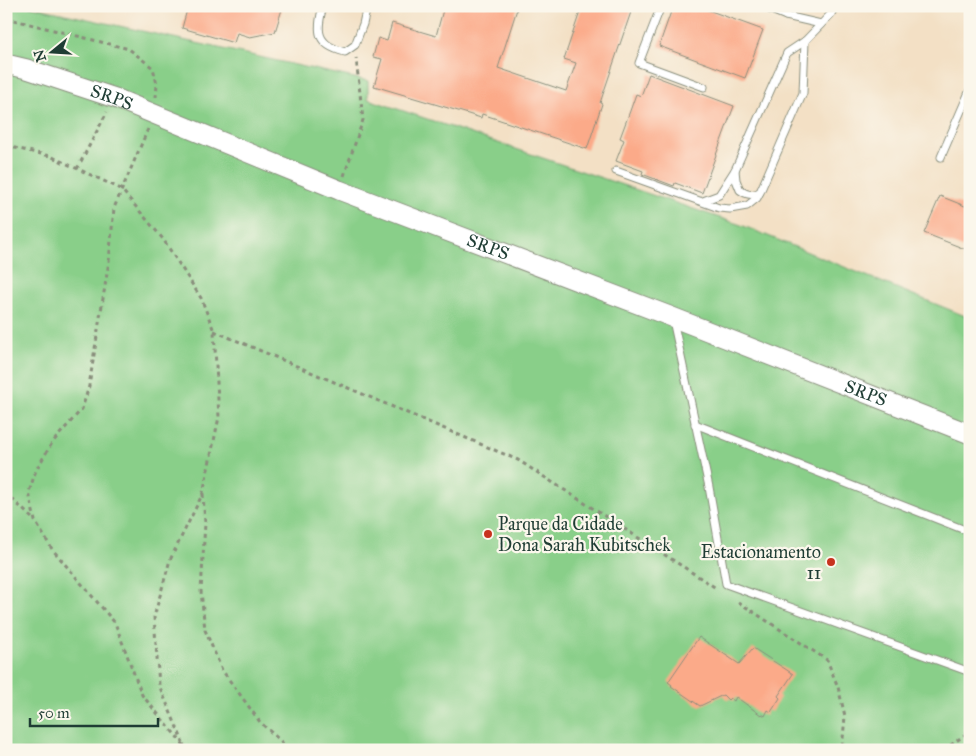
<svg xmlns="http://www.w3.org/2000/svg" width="976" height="756" font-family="'IM FELL Great Primer',serif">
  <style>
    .green { fill: #89cf89; stroke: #54865e }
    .building { fill: #fbaa89 }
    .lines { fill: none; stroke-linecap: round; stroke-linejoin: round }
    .lane-casing { stroke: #898e7c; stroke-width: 9 }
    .secondary-casing { stroke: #898e7c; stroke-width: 21 }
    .path { stroke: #898e7c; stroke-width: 3; stroke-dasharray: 4 4; stroke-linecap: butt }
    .lane { stroke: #fff; stroke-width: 7 }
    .secondary { stroke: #fff; stroke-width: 19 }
    .poi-dot { fill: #c8321e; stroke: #fbf7ec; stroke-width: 2 }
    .labels { text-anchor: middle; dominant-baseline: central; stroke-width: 4.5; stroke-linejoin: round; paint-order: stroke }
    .street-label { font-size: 18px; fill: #1f3d34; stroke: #fbf7ec }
    .poi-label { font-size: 18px; fill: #1f3d34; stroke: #fbf7ec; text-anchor: start }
  </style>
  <rect width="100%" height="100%" fill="#fbf7ec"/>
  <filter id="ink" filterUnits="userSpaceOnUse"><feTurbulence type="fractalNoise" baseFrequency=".02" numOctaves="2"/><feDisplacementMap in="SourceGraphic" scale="10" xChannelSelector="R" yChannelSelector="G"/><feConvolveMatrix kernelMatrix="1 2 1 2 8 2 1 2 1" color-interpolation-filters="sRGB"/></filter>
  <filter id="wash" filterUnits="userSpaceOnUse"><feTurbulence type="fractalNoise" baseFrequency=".0096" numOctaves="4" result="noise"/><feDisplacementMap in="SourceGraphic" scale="20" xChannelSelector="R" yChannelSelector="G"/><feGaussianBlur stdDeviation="1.12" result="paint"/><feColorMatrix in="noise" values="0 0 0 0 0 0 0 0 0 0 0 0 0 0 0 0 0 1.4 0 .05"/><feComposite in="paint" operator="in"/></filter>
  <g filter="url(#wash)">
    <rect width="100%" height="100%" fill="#f3e0c5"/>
    <path class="green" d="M6 6H29L368 81V99L741 225 970 318V750H6Z"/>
    <g id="blocks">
      <g class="building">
        <path d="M188 6H283L275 32 250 37 237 33 234 43 182 28Z"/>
        <path d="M444 6H518L498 68 566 91 576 63 564 59 582 6H633L600 103 602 104 587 149 482 114 481 118 465 113 374 86 382 59 373 57 378 38 387 41 392 23 436 36Z"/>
        <path d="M673 6H697L763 30 745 78 659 46Z"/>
        <path d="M649 74 734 106 702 193 675 183 674 186 642 174 643 171 616 161 624 140 620 138 630 111 636 94 641 96Z"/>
        <path d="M940 196 970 208V251L924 233Z"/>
        <path d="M699 637 739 664 753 648 793 674 778 696 780 698 771 712 768 710 765 716 762 714 761 715 736 697 734 701 730 698 728 700 723 695 700 706 671 686 672 685 668 682Z"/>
      </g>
    </g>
  </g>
  <g filter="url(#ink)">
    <use href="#blocks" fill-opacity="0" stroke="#898e7c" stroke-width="1"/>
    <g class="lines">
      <g class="lane-casing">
        <g id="lane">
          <path d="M323 6C316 31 316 45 345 52L355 45 363 24 367 6"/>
          <path d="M661 6 639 63 704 87"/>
          <path d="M762 6 786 16 789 6"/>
          <path d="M786 16 821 24"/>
          <path d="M941 157 970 90"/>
          <path d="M735 170 736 180 740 190C747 195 752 196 760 192"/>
          <path d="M616 171 719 208 730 209 747 206 757 198 760 192 803 93 805 41"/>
          <path d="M703 201 719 195 735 170 787 53 805 41 831 14 835 6"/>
          <path d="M673 320 709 487 726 584 970 672"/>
          <path d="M695 424 970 532"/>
        </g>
      </g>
      <g class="secondary-casing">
        <g id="secondary">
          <path id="s1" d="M6 64 27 69 115 98 339 190 672 317 970 434"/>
        </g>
      </g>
      <g class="path">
        <path d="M6 18 129 49 153 68 157 84 156 97"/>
        <path d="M148 129 114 208 109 261 89 386 82 409 52 443 36 470 29 492 35 521 52 549 115 623 142 695 188 750"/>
        <path d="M6 146 50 156 121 189 163 239 201 298 214 331 219 417 203 493 170 560 154 617 159 685 183 742"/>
        <path d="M77 169 107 112"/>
        <path d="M344 176 363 120 356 58"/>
        <path d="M214 331 518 460 716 588"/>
        <path d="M6 493 35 521"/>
        <path d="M203 494 205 523 201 591 205 630 222 670 260 722 290 750"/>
        <path d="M738 602 827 660 838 687 845 716 842 750"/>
        <path d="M944 750 970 731"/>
      </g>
      <use href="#lane" class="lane"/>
      <use href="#secondary" class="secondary"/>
    </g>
  </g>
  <g class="poi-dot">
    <circle cx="488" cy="534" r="5"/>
    <circle cx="831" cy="562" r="5"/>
  </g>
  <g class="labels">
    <g class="street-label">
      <text stroke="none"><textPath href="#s1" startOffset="111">SRPS</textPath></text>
      <text stroke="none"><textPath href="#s1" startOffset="516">SRPS</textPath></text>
      <text stroke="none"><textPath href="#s1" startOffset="921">SRPS</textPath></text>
    </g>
    <g class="poi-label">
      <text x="498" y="524">Parque da Cidade<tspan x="498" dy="21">Dona Sarah Kubitschek</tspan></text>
      <text x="821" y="552" text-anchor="end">Estacionamento<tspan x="821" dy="21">11</tspan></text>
    </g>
  </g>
  <rect width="976" height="756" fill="none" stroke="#fbf7ec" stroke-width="25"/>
  <g transform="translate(52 52) rotate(252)" stroke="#fbf7ec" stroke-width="4" paint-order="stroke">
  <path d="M0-4L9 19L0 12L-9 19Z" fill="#1f3d34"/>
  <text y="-8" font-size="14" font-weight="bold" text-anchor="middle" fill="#1f3d34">N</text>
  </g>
  <path d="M30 718v8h128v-8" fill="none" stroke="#1f3d34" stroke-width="2.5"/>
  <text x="38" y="718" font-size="15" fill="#1f3d34" stroke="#fbf7ec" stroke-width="4" paint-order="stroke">50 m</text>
</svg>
